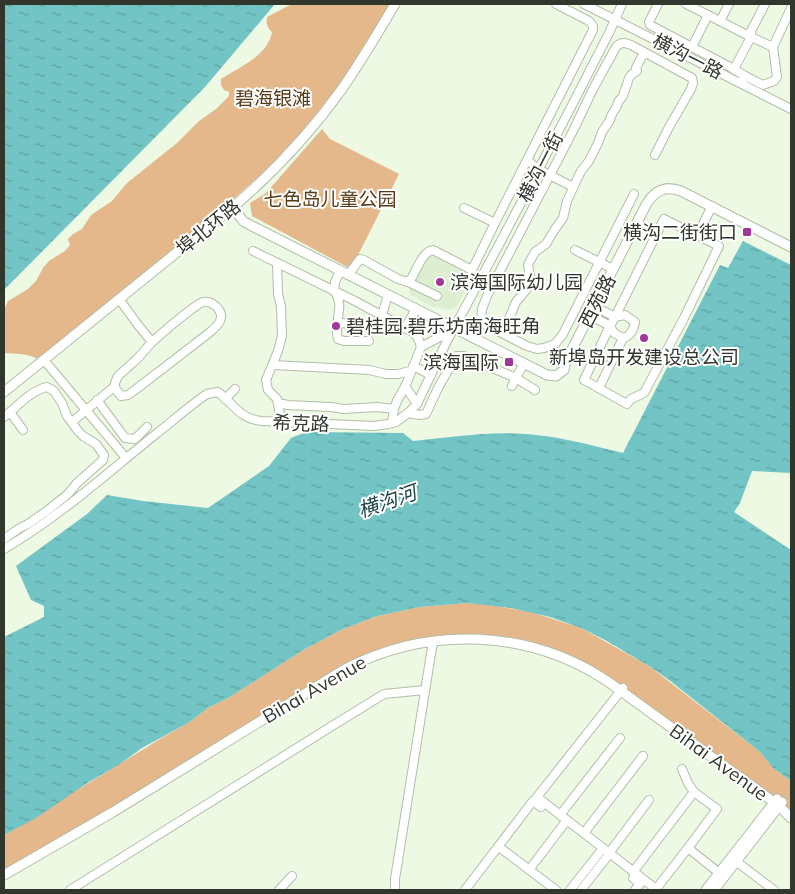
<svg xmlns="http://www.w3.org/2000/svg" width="795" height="894" font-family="Mulish,'Noto Sans SC',sans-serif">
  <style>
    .built { fill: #deefd1 }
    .green { fill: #e4b88a }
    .water { fill: url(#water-ripples) }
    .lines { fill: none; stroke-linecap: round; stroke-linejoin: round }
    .minor-casing { stroke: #b2bea8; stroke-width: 10 }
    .major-casing { stroke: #b2bea8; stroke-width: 11 }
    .minor { stroke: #fff; stroke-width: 8 }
    .major { stroke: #fff; stroke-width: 9 }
    .poi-dot { fill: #a23797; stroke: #fff; stroke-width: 2 }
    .labels { text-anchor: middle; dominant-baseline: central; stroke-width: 4; stroke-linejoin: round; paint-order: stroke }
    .street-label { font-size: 19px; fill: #32372e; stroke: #fff }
    .park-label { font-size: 19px; fill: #593a16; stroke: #fff }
    .poi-label { font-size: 19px; fill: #32372e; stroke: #fff; text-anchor: end }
    .water-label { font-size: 20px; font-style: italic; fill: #1c4343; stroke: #fff }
  </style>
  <defs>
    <pattern id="water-ripples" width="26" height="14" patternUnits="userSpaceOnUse" patternTransform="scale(1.25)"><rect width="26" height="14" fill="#72c5c4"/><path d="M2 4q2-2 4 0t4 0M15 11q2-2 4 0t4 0" fill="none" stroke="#5ea1a0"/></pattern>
  </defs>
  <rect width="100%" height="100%" fill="#edf9e3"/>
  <path class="built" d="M432 253 463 269 467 272V288L456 307 452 309 447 310 431 306 411 295 409 291 411 285 425 256Z"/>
  <g class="green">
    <path d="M292 4H390C360 52 331 102 292 143 258 180 218 212 179 244 132 282 85 320 39 360 29 353 15 354 4 353V310L8 301 28 289 36 281 43 268 49 261 65 251 70 245 68 239 73 234 82 229 91 215 112 201 127 183 177 143 199 121 216 109 229 96V92L224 90 221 85V79C239 67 268 56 272 32 267 27 266 24 267 17Z"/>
    <path d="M322 129 330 139 342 145 399 174 351 269 252 216 250 203 266 193Z"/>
    <path d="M468 603 490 605 531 612 581 628 649 666 760 752 773 768 791 781V810L752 780 563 655 503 638 415 640 384 648 341 667 156 781 4 870V835L165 736 188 723 208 708 228 698 305 649 341 630 374 617 396 612 419 607Z"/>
  </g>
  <g class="water">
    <path d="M4 4H275L205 87 4 290Z"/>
    <path d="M743 241 791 265V473L752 471 740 503 734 512 791 550V781L773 768 760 752 669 680 649 666 605 640 581 628 550 617 511 608 468 603 419 607 396 612 374 617 341 630 305 649 228 698 208 708 188 723 142 748 120 764 89 782 36 818 4 835V637L44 617V606L31 600 16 566 87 514 107 495 143 501 208 508 269 466 291 438 306 432 403 433 413 441C454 437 495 430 536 435 566 438 594 446 623 453L720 265 728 268Z"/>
  </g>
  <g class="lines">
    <g class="minor-casing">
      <g id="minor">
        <path d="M584 4 791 109"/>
        <path d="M658 4 649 22 650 25 732 68 745 76"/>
        <path d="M686 4 708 15"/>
        <path d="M720 21 729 4"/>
        <path d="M692 47 708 15 751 37 773 47"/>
        <path d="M735 70 736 65 751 37V31L765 4"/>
        <path d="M743 80 745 76 763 85 774 81 777 77 773 47 791 8"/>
        <path d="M527 160 538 169 573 187"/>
        <path d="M634 194 563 334 555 344 544 348 537 349 527 346 486 325 481 319 482 309 487 296 574 129 593 89 616 47C621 42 624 42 631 45L692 78 693 83 691 89 668 129 655 155"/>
        <path d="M495 223 593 30V26L589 21 556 4"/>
        <path d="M697 236 712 206"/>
        <path d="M575 250 613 269"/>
        <path d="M253 251 353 300 405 328 416 309"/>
        <path d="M277 263 278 294 281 306 282 336 278 351 266 380 268 390 277 399 280 415 278 422"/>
        <path d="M340 271 335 282 334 291C346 305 333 323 338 339L344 341H369"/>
        <path d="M348 275 360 259 364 260 398 279 408 282 411 279C417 270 422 252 433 250L472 270 495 223 464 208"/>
        <path d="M408 282 437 296"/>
        <path d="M119 299 138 325 152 342C164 331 176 321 189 311 193 308 198 304 203 302 211 300 222 309 221 318 220 324 214 329 209 333L135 390 128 395 121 396 115 388V383L118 376 137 359 152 342"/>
        <path d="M590 315 610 326 584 380 627 404 631 399 644 393 684 318 719 246 664 219 615 317 594 306"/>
        <path d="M625 315 635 322C634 329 630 337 623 338L614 333 610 326 615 317Z"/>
        <path d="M338 323 379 325 388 295"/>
        <path d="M503 333 516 302 526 290 529 283 530 277 528 265 531 259 535 252 546 244 555 229 563 218 567 201 581 171 589 161 598 143 602 132 610 120 611 116 617 106 618 102 623 96 629 78 632 74 637 71 636 68 641 58 645 53"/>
        <path d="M421 347 453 330"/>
        <path d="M44 360 126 458"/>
        <path d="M273 365 350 369 369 370 386 374H398L410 371"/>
        <path d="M413 366 431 375"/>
        <path d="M405 386 417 404"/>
        <path d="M512 386 516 378 535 390"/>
        <path d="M599 388 623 338"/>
        <path d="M225 399 235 389"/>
        <path d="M97 400 125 438 135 439 147 427"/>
        <path d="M278 403 288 405 331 407 344 409 377 407 394 409"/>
        <path d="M10 412 23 430"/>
        <path d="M408 413 419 415 426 414 438 388 456 356H464L516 378 524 363"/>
        <path d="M4 417C18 406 30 391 47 387L54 391 62 403 67 416 78 431 83 436 96 444 104 455 103 460 77 483 68 494 48 510 28 524 18 529 4 539"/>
        <path d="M72 422 115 386"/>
        <path d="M392 423 394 409 397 401 406 385 421 347 418 338 413 332 405 328"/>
        <path d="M4 549C59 517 106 474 156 434 173 421 189 406 207 394L218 392C234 404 239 419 262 421L374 426 388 424 396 422 408 413 417 404 447 341 501 241 569 111 609 33 622 4"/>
        <path d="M623 688 537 797 656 889 688 848"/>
        <path d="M682 769 688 783 694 792 717 809 688 848 723 876"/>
        <path d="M560 815 620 738"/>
        <path d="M584 833 643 756"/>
        <path d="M499 847 556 890"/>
        <path d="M609 853 649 800"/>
        <path d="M733 859 774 890"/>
        <path d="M529 870 564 824"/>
        <path d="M633 872 694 792"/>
        <path d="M633 878 640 884 635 890"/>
        <path d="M70 890 332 726 384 694 425 690"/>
        <path d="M279 890 292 876"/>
        <path d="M395 890V879L433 641"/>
        <path d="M465 890 533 801 541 807"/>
        <path d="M570 890 600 852"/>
        <path d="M581 890 607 857"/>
      </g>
    </g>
    <g class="major-casing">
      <g id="major">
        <path d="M233 207 243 221 248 224 547 375 556 376 564 370 566 361 646 205C654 191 665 185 681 191L791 247"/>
        <path d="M4 392 233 207C274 172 311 132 342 89 361 61 378 33 395 4"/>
        <path d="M4 875 113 812 345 669C430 625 531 629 610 683L760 792 779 806 791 818"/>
        <path d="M706 890 777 799"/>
        <path d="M714 890 782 802"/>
      </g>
    </g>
    <use href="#minor" class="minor"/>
    <use href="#major" class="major"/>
  </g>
  <g class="poi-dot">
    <rect x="742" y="227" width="10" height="10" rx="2.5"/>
    <circle cx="440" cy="282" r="5"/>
    <circle cx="336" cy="326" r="5"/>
    <circle cx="644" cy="338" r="5"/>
    <rect x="504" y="357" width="10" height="10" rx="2.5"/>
  </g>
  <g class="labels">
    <g class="street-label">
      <text transform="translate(688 56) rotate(27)">横沟一路</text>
      <text transform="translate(540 167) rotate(-63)">横沟一街</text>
      <text transform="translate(208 227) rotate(-39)">埠北环路</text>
      <text transform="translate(597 301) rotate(-63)">西苑路</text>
      <text transform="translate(301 423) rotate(2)">希克路</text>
      <text transform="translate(314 689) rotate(-30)">Bihai Avenue</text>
      <text transform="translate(719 762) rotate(36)">Bihai Avenue</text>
    </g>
    <g class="park-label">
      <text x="273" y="98">碧海银滩</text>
      <text x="330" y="199">七色岛儿童公园</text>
    </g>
    <g class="poi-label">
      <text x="737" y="232">横沟二街街口</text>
      <text x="450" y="282" text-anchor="start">滨海国际幼儿园</text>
      <text x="346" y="326" text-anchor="start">碧桂园·碧乐坊南海旺角</text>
      <text x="644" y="357" text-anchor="middle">新埠岛开发建设总公司</text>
      <text x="499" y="362">滨海国际</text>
    </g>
    <g class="water-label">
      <text transform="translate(387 501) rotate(-19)">横沟河</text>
    </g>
  </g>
  <rect width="795" height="894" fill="none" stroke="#32372e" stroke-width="10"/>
</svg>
